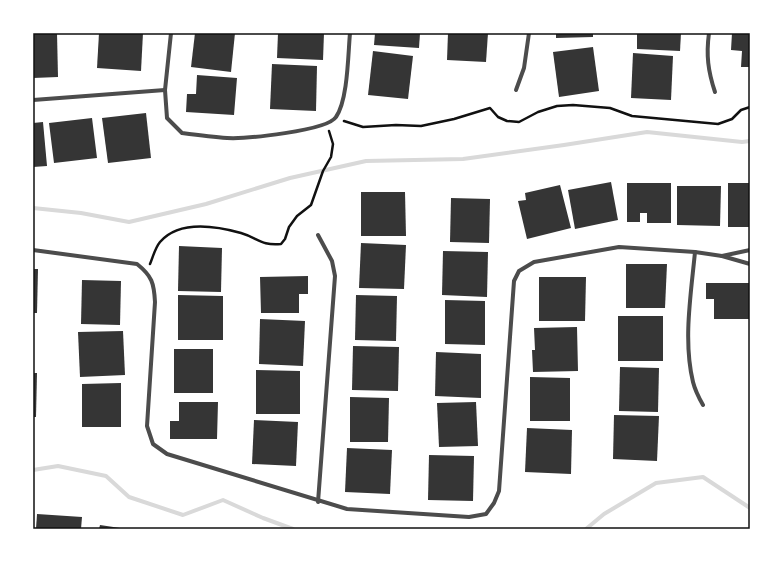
<svg xmlns="http://www.w3.org/2000/svg" width="783" height="562" font-family="'DejaVu Sans',sans-serif">
  <style>
    .lines { fill: none; stroke-linecap: round; stroke-linejoin: round }
    .stream { stroke: #d9d9d9; stroke-width: 4 }
    .building { fill: #353535 }
    .path { stroke: #111; stroke-width: 2.5 }
    .minor { stroke: #4c4c4c; stroke-width: 4 }
    .neatline { fill: none; stroke: #111; stroke-width: 1.5 }
  </style>
  <rect width="100%" height="100%" fill="#fff"/>
  <g class="lines">
    <g class="stream">
      <path d="M33 208 81 213 129 222 206 204 290 178 366 161 463 159 564 145 647 132 742 142 750 141"/>
      <path d="M33 470 58 466 106 476 129 497 183 515 223 500 263 518 293 529"/>
      <path d="M586 529 604 514 656 483 703 477 750 508"/>
    </g>
  </g>
  <g class="building">
    <path d="M33 33H57L58 77 33 78Z"/>
    <path d="M99 33H143L141 71 97 68Z"/>
    <path d="M195 33H235L231 72 191 67Z"/>
    <path d="M278 33H324L323 60 277 58Z"/>
    <path d="M375 33H420L419 48 374 45Z"/>
    <path d="M448 33H488L486 62 447 60Z"/>
    <path d="M556 33H593V37L556 38Z"/>
    <path d="M637 33H681L680 51 637 49Z"/>
    <path d="M732 33H750V67H741L742 51 731 50Z"/>
    <path d="M593 47 599 91 559 97 553 52Z"/>
    <path d="M373 51 413 56 408 99 368 95Z"/>
    <path d="M633 53 673 56 671 100 631 98Z"/>
    <path d="M272 64 317 66 316 111 270 109Z"/>
    <path d="M197 75 237 78 234 115 186 112 187 94H196Z"/>
    <path d="M146 113 151 158 108 163 102 118Z"/>
    <path d="M92 118 97 158 54 163 49 123Z"/>
    <path d="M43 122 47 166 33 167V123Z"/>
    <path d="M611 182 618 220 575 229 568 190Z"/>
    <path d="M627 183H671V223H647V213H640V222H627Z"/>
    <rect x="728" y="183" width="22" height="44"/>
    <path d="M560 185 571 228 527 239 518 201 526 200 525 193Z"/>
    <path d="M677 186H721L720 226 677 225Z"/>
    <path d="M361 192H405L406 236H361Z"/>
    <path d="M451 198 490 199 489 243 450 242Z"/>
    <path d="M361 243 406 245 404 289 359 288Z"/>
    <path d="M179 246 222 248 221 292 178 291Z"/>
    <path d="M443 251 488 252 487 297 442 295Z"/>
    <path d="M626 264H667L665 308H626Z"/>
    <path d="M33 269H38L37 313H33Z"/>
    <path d="M308 276V294H299V313H261L260 277Z"/>
    <path d="M539 277H586L585 321H539Z"/>
    <path d="M82 280 121 281 120 325 81 324Z"/>
    <path d="M706 283H750V319H714V299H706Z"/>
    <path d="M178 295 223 296V340H178Z"/>
    <path d="M356 295 397 296 396 341 355 340Z"/>
    <path d="M445 300 485 301V345L445 344Z"/>
    <rect x="618" y="316" width="45" height="45"/>
    <path d="M260 319 305 321 303 366 259 364Z"/>
    <path d="M577 327 578 371 533 372 532 350H535L534 328Z"/>
    <path d="M123 331 125 375 80 377 78 332Z"/>
    <path d="M353 346 399 347 398 391 352 390Z"/>
    <rect x="174" y="349" width="39" height="44"/>
    <path d="M436 352 481 354V398L435 396Z"/>
    <path d="M620 367 659 368 658 412 619 411Z"/>
    <path d="M256 370 300 371V414H256Z"/>
    <path d="M33 373H37L36 417H33Z"/>
    <path d="M530 377 570 378V421H530Z"/>
    <path d="M121 383V427H82V384Z"/>
    <path d="M350 397 389 398 388 442H350Z"/>
    <path d="M179 402H218L217 439H170V421H179Z"/>
    <path d="M476 402 478 446 439 447 437 403Z"/>
    <path d="M614 415 659 416 657 461 613 459Z"/>
    <path d="M254 420 298 422 296 466 252 464Z"/>
    <path d="M527 428 572 430 571 474 525 472Z"/>
    <path d="M347 448 392 450 390 494 345 492Z"/>
    <path d="M429 455 474 456 473 501 428 500Z"/>
    <path d="M37 514 82 517 81 529H36Z"/>
    <path d="M100 525 120 528V529H99Z"/>
  </g>
  <g class="lines">
    <g class="path">
      <path d="M344 121 363 127 396 125 421 126 454 119 490 108 498 117 507 121 519 122 538 112 557 106 573 105 610 108 632 116 718 124 732 119 741 110 750 107"/>
      <path d="M150 264C153 257 155 248 160 242 179 220 216 226 241 233 258 238 261 246 281 244L285 239 289 227 297 216 311 205 323 171 331 157 333 144 329 131"/>
    </g>
    <g class="minor">
      <path d="M171 33 165 90 167 118 182 133C197 135 212 137 227 138 245 139 327 131 336 117 348 100 348 54 350 33"/>
      <path d="M709 33C706 55 708 71 715 92"/>
      <path d="M516 90 524 68 529 33"/>
      <path d="M33 100 165 90"/>
      <path d="M33 250 137 264C152 276 154 283 155 302L147 426 153 444 167 454 347 509 469 517 486 514 494 503 499 491 514 281 519 271 534 262 619 247 695 252 722 256 750 264"/>
      <path d="M695 252C691 294 683 341 693 382 695 390 699 398 703 405"/>
      <path d="M722 256 750 250"/>
      <path d="M318 502 335 276 332 261 318 235"/>
    </g>
  </g>
  <rect width="783" height="562" fill="none" stroke="#ffffff" stroke-width="68"/>
  <rect x="34" y="34" width="715" height="494" class="neatline"/>
</svg>
